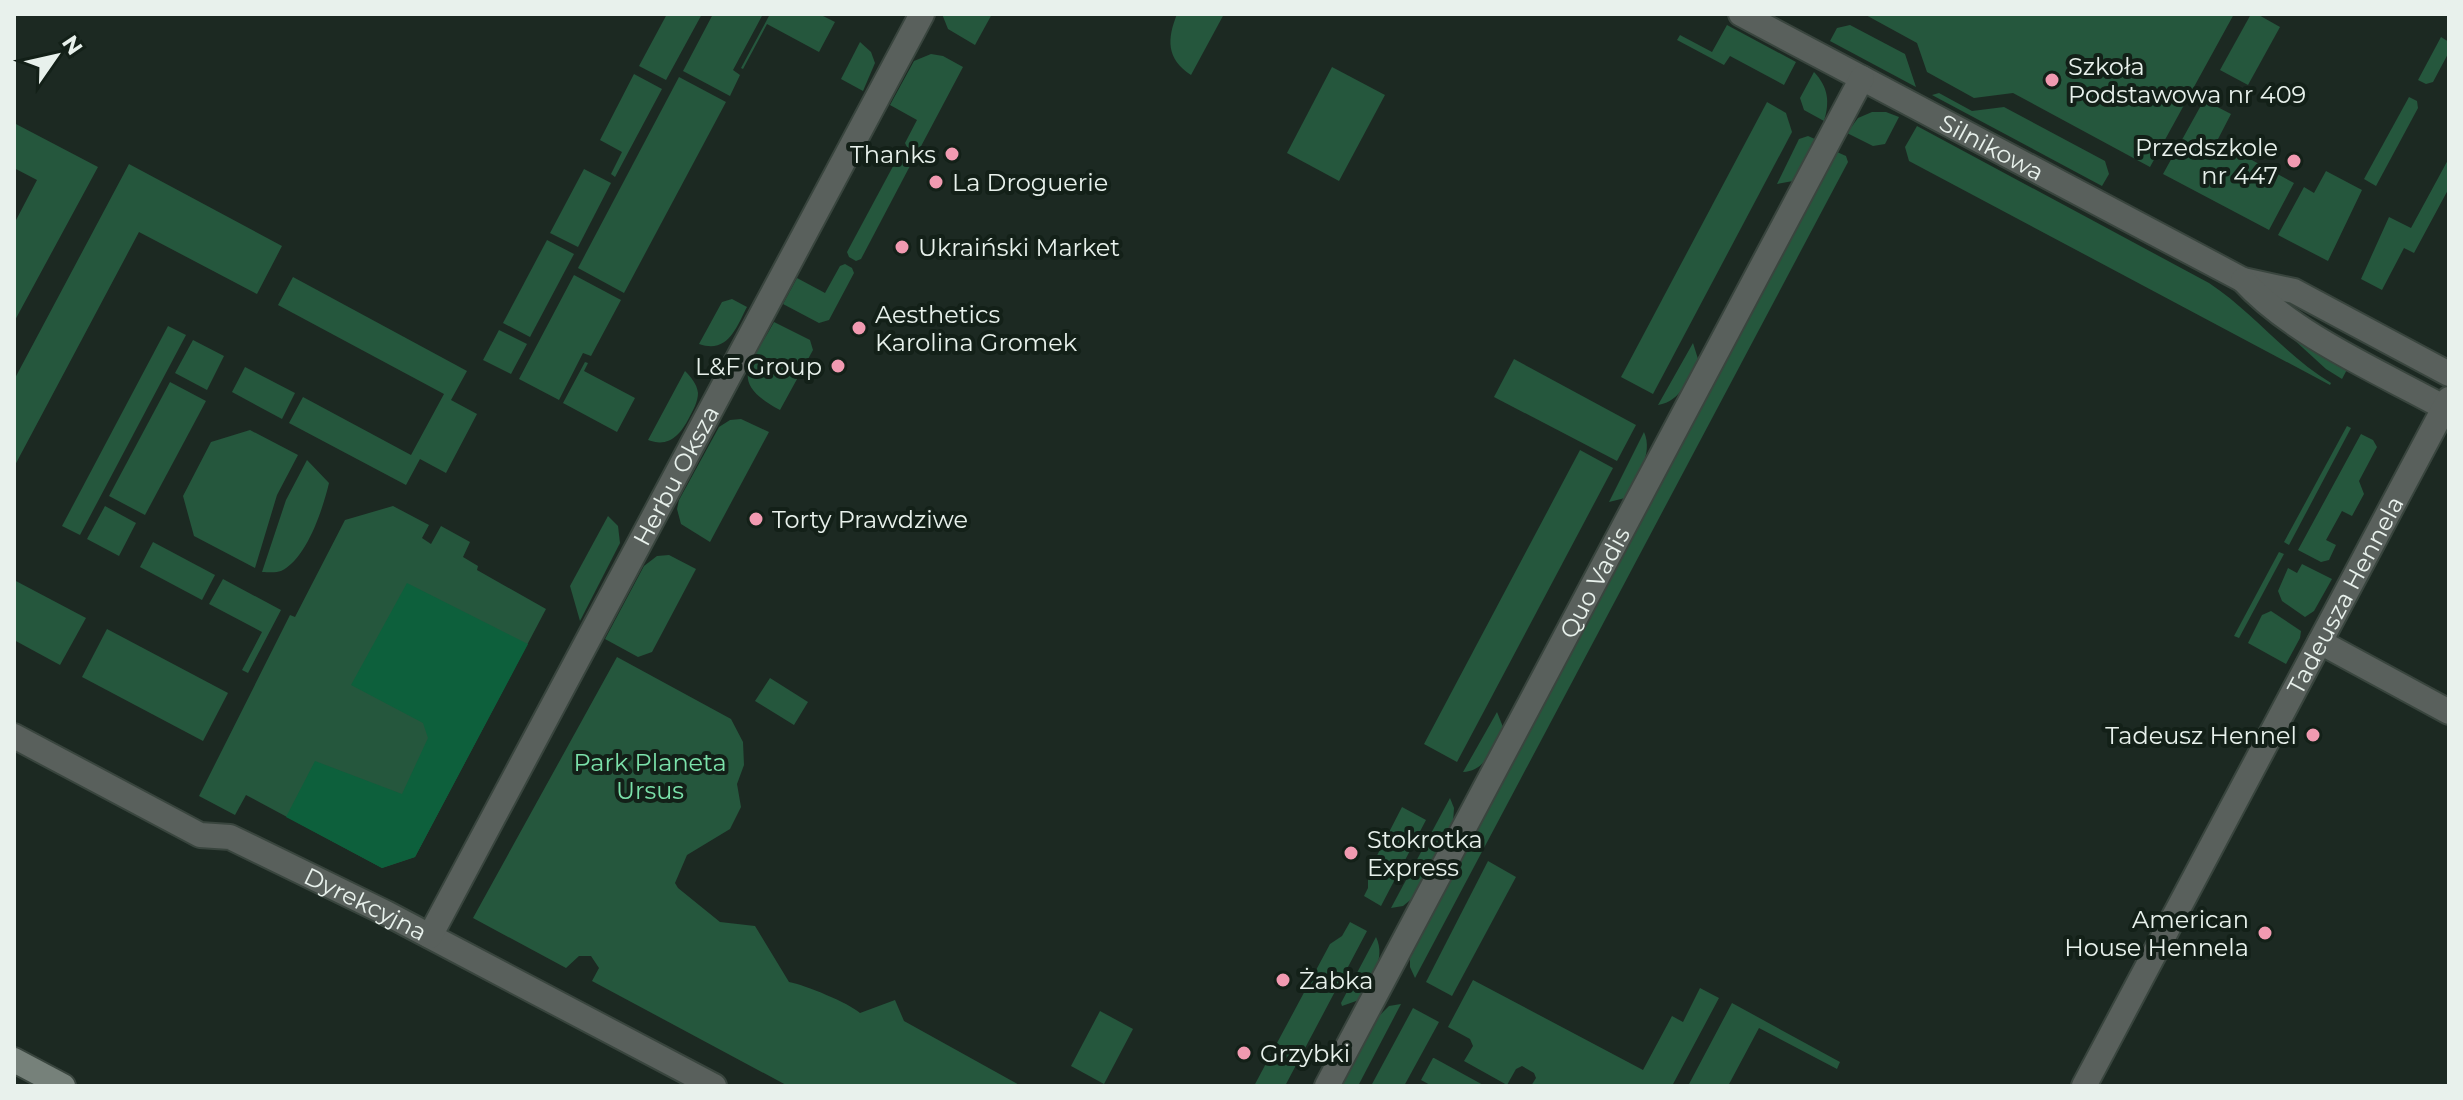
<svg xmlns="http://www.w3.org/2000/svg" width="2463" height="1100" font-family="Montserrat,sans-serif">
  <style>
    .green { fill: #25573d }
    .forest { fill: #0d603c }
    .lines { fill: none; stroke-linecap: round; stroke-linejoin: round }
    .street-casing { stroke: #39453e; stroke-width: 28 }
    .secondary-casing { stroke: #39453e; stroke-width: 28 }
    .street { stroke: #59605c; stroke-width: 24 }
    .secondary { stroke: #76817a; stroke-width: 24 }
    .poi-dot { fill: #f19ab1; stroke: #132018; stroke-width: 3 }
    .labels { text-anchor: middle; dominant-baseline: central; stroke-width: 8; stroke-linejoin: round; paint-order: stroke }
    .poi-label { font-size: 24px; fill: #e8f1ec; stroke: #132018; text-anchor: start }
    .street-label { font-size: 24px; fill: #e8f1ec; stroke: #132018 }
    .park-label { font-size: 24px; fill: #7be1aa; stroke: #132018 }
  </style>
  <rect width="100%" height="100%" fill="#1c2922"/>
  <g class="green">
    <path d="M667 14H702L666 80 639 66Z"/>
    <path d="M713 14H763L733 70 740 75 730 96 683 71Z"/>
    <path d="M770 14H819L835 22 819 52 767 24 743 69 741 68Z"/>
    <path d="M942 14H992L975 45 948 29Z"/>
    <path d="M1177 14H1224L1191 75C1166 59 1167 39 1177 14Z"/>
    <path d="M1864 14H2234L2150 167 2013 93 1974 98 1927 72 1917 43Z"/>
    <path d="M2251 14H2257L2280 27 2248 85 2220 70Z"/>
    <path d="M1727 25 1796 62 1784 85 1730 56 1724 65 1677 40 1680 35 1712 52Z"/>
    <path d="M1850 25 1905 54 1916 87 1830 41 1837 28Z"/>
    <path d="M2441 37 2449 42V52L2433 82 2426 84 2418 80Z"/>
    <path d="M860 42 871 52 875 63 863 91 841 79Z"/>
    <path d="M931 54 943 56 963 67 919 150 914 152 907 147 905 143 917 120 890 105 914 61Z"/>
    <path d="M1332 67 1385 95 1339 181 1287 153Z"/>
    <path d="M1814 72C1828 87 1830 101 1824 121L1804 110 1800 98Z"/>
    <path d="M634 74 662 89 615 177 611 174 622 152 600 140Z"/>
    <path d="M679 77 726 102 624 293 578 268Z"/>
    <path d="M1939 93 1972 111 2004 107 2105 161 2109 174 2102 186 1932 95Z"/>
    <path d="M2409 97 2417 101 2418 108 2376 186 2364 179Z"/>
    <path d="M2204 100 2231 114 2217 141 2294 183 2269 230 2163 174Z"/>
    <path d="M1767 102 1786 113 1792 132 1653 394 1621 377Z"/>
    <path d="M1872 112H1886L1899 117 1885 144 1873 146 1847 133 1858 118Z"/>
    <path d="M14 123 98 167 14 322V224L37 180 14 168Z"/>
    <path d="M1917 126 2209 283C2253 312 2286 356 2331 383L2330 385 1909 161 1905 147Z"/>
    <path d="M1808 136 1815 139 1793 181 1777 184 1799 139Z"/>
    <path d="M1837 152 1846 156 1848 162 1415 978 1410 967V957Z"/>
    <path d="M902 156 910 160 911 164 861 259 856 261 849 257 847 252 898 157Z"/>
    <path d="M2449 158V188L2414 253 2404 248 2382 290 2361 279 2389 217 2411 228Z"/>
    <path d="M129 164 282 246 257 294 139 232 14 467V380Z"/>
    <path d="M584 169 611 183 578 247 550 233Z"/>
    <path d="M2326 171 2362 190 2328 261 2278 235 2304 187 2314 193Z"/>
    <path d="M547 240 574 254 530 337 503 323Z"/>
    <path d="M845 264 852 268 854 273 829 320 819 323 783 304 797 278 825 293 840 266Z"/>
    <path d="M574 275 621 300 591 356 583 353 559 400 519 379Z"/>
    <path d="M293 277 467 371 451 400 477 414 446 473 420 459 406 485 289 423 303 397 411 455 444 394 278 305Z"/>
    <path d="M732 299 747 307C736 328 728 354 699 344L722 302Z"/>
    <path d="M774 322 810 340 813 350 780 410C726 381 751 365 774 322Z"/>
    <path d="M168 326 186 335 80 535 62 526Z"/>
    <path d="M2279 326 2350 364 2342 379 2326 369Z"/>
    <path d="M499 330 527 344 511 374 483 360Z"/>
    <path d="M193 340 224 356 207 390 175 373Z"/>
    <path d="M1693 343 1698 359C1688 378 1682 401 1658 405Z"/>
    <path d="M1514 359 1636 425 1617 461 1494 397Z"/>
    <path d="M585 362 588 363 584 371 635 398 617 432 563 403Z"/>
    <path d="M245 367 295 393 282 419 232 392Z"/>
    <path d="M685 371C691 377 697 384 698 393 698 402 693 410 689 418 680 435 669 448 648 440Z"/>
    <path d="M170 382 206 401 145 515 109 496Z"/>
    <path d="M741 419 769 432 710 542 681 524 677 509 679 500 719 427 730 420Z"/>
    <path d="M2347 426 2351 428 2289 545 2284 542Z"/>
    <path d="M250 430 298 455 277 495 255 568 194 536 183 496 211 442Z"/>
    <path d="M1644 432C1654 455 1636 477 1625 498L1609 502Z"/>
    <path d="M2361 434 2373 440 2377 447 2359 481 2364 494 2352 516 2342 511 2326 540 2336 545 2329 560 2321 562 2298 550Z"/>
    <path d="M1580 450 1613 468 1457 762 1424 744Z"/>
    <path d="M307 460 329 483C323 508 307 559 281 571 276 573 267 572 262 572L286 500Z"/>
    <path d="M105 506 136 523 119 556 87 539Z"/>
    <path d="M393 506 429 525 422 538 431 544 441 526 470 542 463 557 478 566 477 570 546 609 415 857 382 868 246 795 235 815 199 796 290 615 295 617 345 520Z"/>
    <path d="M608 516 618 526 620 543 580 621 570 586Z"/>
    <path d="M153 542 215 575 202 600 140 567Z"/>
    <path d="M2279 552 2284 554 2239 638 2234 636Z"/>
    <path d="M669 555 696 569 652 652 638 657 605 639 644 566 657 556Z"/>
    <path d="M2302 564 2332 579 2314 611 2305 617 2282 601 2278 591 2288 568 2297 573Z"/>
    <path d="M223 579 281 610 248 673 242 670 262 632 209 604Z"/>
    <path d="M14 580 86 618 60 665 14 640Z"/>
    <path d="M2271 611 2301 631 2300 638 2286 664 2248 643 2262 615Z"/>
    <path d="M107 629 228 693 203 741 82 677Z"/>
    <path d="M617 657 731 719 743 742 744 765 737 784 741 807 730 829 687 855 675 883 678 888 720 922 755 926 789 982C805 985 849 1003 860 1013L895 1000 904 1021 1021 1086H788L592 981 599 968 591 956H579L566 968 473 918Z"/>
    <path d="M770 678 808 702 794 725 755 701Z"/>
    <path d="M1497 712 1503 727C1493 746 1487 771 1463 772Z"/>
    <path d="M1450 798 1454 808 1453 823 1414 897 1403 906 1391 908Z"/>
    <path d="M1402 807 1426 820 1381 906 1364 896 1368 888V873Z"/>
    <path d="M1488 861 1516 877 1452 996 1426 982Z"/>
    <path d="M1350 922 1367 931 1285 1086H1254L1330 944 1342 936Z"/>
    <path d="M1376 937C1387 960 1369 980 1359 1000L1342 1006 1341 1003Z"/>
    <path d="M1473 980 1643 1070 1672 1016 1683 1022 1700 988 1719 998 1672 1086H1531L1536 1078 1534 1073 1522 1066 1516 1069 1507 1085 1464 1061 1473 1046 1470 1039 1448 1027Z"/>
    <path d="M1732 1003 1840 1062 1837 1069 1759 1028 1728 1086H1688Z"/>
    <path d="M1401 1004 1358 1086H1342L1379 1016 1389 1006Z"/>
    <path d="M1413 1008 1439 1022 1404 1086H1371Z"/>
    <path d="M1100 1011 1133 1029 1104 1084 1071 1066Z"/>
    <path d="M1433 1058H1434L1485 1086H1432L1421 1080Z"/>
  </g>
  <path class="forest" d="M407 583 528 644 415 857 382 868 286 817 315 761 402 794 428 738 423 723 351 685Z"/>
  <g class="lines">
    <g class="street-casing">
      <g id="street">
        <path id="s1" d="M1741 14 2243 280 2294 291 2449 374"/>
        <path d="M2243 280C2293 335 2380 372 2445 408"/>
        <path d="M2320 642 2449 712"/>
        <path id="s2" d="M14 736 200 835 230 837 386 913 714 1086"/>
        <path id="s3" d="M430 936 922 14"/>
        <path id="s4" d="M1327 1086 1862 78"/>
        <path id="s5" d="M2084 1086 2449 399"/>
      </g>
    </g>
    <g class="secondary-casing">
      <path id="secondary" d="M14 1060 63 1086"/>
    </g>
    <use href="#street" class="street"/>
    <use href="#secondary" class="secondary"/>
  </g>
  <g class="poi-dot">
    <circle cx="2052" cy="80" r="8"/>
    <circle cx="952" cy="154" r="8"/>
    <circle cx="2294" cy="161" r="8"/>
    <circle cx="936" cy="182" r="8"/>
    <circle cx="902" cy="247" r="8"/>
    <circle cx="859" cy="328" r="8"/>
    <circle cx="838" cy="366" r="8"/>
    <circle cx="756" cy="519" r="8"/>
    <circle cx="2313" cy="735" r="8"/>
    <circle cx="1351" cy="853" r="8"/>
    <circle cx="2265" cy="933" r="8"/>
    <circle cx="1283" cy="980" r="8"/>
    <circle cx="1244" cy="1053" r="8"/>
  </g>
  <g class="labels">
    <g class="poi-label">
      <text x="2068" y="66">Szkoła<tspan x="2068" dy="28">Podstawowa nr 409</tspan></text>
      <text x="2278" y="147" text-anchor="end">Przedszkole<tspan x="2278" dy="28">nr 447</tspan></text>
      <text x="936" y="154" text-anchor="end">Thanks</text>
      <text x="952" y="182">La Droguerie</text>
      <text x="918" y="247">Ukraiński Market</text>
      <text x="875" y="314">Aesthetics<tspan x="875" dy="28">Karolina Gromek</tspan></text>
      <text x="822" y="366" text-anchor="end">L&amp;F Group</text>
      <text x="772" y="519">Torty Prawdziwe</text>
      <text x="2297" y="735" text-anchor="end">Tadeusz Hennel</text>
      <text x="1367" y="839">Stokrotka<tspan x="1367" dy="28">Express</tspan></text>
      <text x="2249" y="919" text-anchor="end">American<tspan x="2249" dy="28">House Hennela</tspan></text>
      <text x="1299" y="980">Żabka</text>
      <text x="1260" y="1053">Grzybki</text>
    </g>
    <g class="street-label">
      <text stroke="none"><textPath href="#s1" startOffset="284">Silnikowa</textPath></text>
      <text stroke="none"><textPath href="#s3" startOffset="522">Herbu Oksza</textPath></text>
      <text stroke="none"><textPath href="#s4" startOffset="570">Quo Vadis</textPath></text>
      <text stroke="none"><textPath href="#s5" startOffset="556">Tadeusza Hennela</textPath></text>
      <text stroke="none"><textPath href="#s2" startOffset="392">Dyrekcyjna</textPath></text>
    </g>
    <g class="park-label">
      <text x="650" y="762">Park Planeta<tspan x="650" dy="28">Ursus</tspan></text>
    </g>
  </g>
  <rect width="2463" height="1100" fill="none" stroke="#e8f1ec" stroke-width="32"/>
  <g transform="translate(56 56) rotate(56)" stroke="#132018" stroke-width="6" paint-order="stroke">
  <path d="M0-6L14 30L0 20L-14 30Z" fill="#e8f1ec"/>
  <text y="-12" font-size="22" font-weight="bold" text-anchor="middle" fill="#e8f1ec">N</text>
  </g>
</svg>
